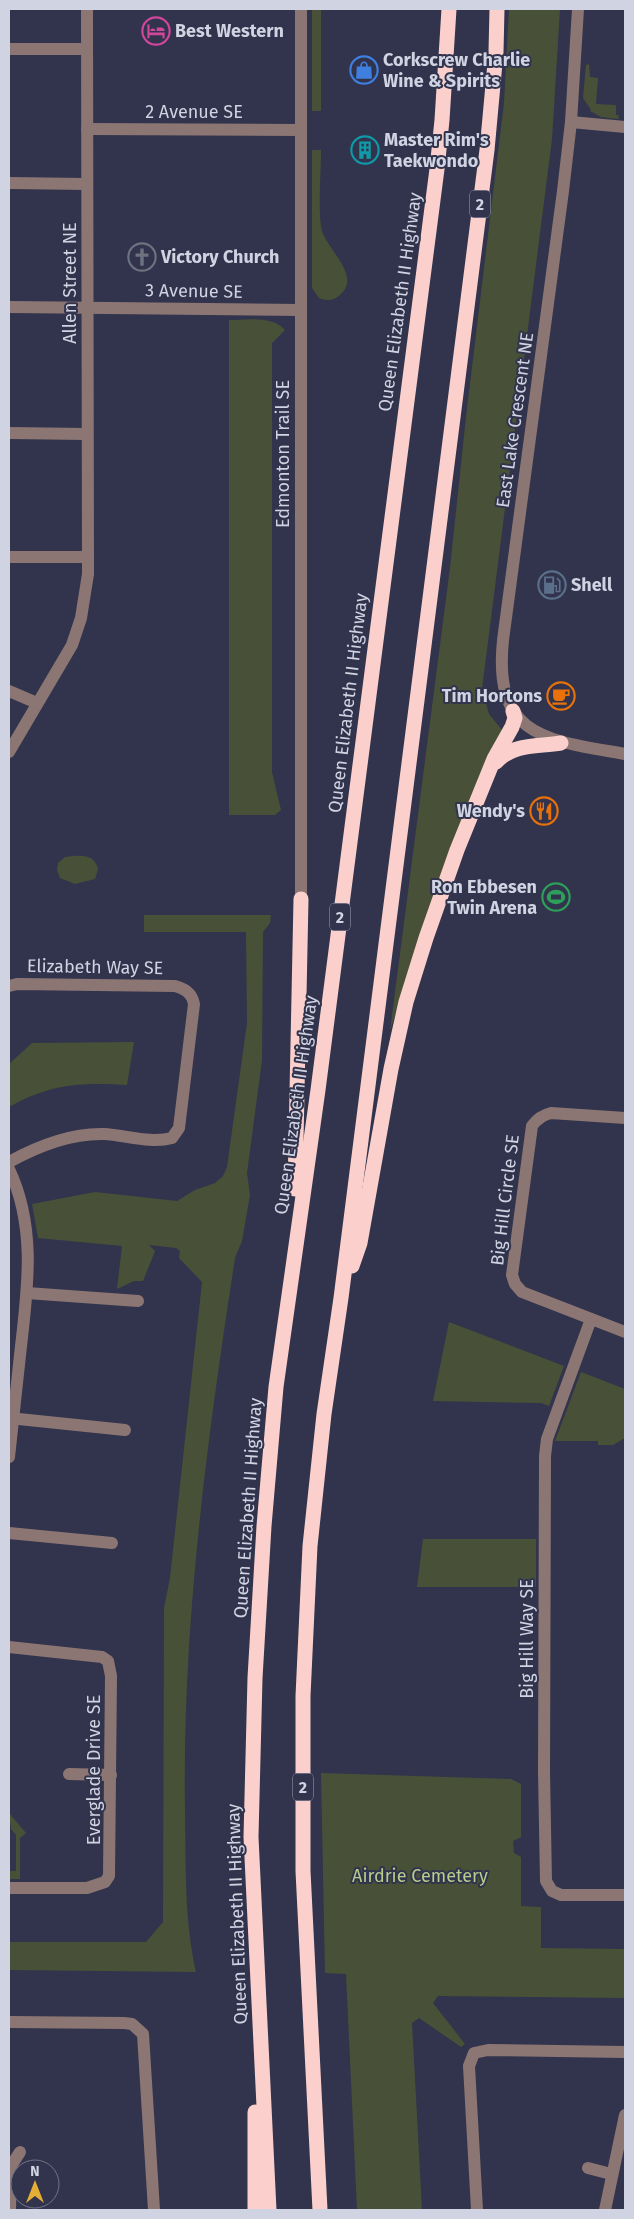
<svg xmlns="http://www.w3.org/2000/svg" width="634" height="2219" font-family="'Fira Sans',sans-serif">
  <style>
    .green { fill: #485137 }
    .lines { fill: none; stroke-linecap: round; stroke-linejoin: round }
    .minor { stroke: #8c7674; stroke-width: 12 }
    .highway { stroke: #fbd0cc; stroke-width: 15 }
    .labels { text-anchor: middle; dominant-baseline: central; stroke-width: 4; stroke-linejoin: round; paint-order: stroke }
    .shield { fill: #31344c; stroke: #a0a3b5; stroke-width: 1 }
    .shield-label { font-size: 16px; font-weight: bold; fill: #d0d3e2 }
    .poi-label { font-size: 18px; font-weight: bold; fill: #d0d3e2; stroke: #31344c; text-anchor: start }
    .street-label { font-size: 18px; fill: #d0d3e2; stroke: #31344c }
    .park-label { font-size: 18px; fill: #b6cd8b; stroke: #31344c }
  </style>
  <rect width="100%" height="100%" fill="#31344c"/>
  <g class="green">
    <rect x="312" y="9" width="9" height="102"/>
    <path d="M509 9H560L552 139 482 689 489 714 502 730C454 827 422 929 390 1031L450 568 466 417 504 103Z"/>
    <path d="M589 64 590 77 598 78 596 104 616 105V115H619L618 119 601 117 590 111 591 110 583 98 586 65Z"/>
    <path d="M312 150H321C321 175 318 202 321 227 324 248 363 275 340 295 334 301 326 301 319 298L312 288Z"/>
    <path d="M229 320C247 320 272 315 285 330L272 343V772L281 810 275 815H229Z"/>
    <path d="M73 856C84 855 95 856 98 869L95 879 75 884 60 878 57 870 58 863 65 857Z"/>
    <path d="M144 915H271L270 923 263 932 262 1060 247 1173 250 1195 242 1241 235 1258C207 1440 182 1625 185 1811 186 1865 184 1919 196 1972L9 1970V1942H146L163 1922 164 1608 170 1578 202 1282 179 1258 180 1251 176 1248 149 1245 155 1251 143 1281H134L117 1289 122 1246 38 1238 32 1204 95 1192 177 1201 195 1190 215 1183 223 1176 227 1167 247 1023 246 932H144Z"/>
    <path d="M134 1042 127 1085C82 1082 49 1084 9 1107V1064L32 1043Z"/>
    <path d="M449 1322 564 1366 549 1406 541 1403 433 1401Z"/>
    <path d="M581 1372 625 1389V1438L613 1445H598V1441H555Z"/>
    <path d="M423 1539H536V1587H417Z"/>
    <path d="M321 1773 511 1779 521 1784V1837L513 1841 514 1853 521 1857V1906L541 1907V1948L625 1949V1998L438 1996 433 2003 465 2044 461 2047 419 2018 412 2023 422 2210H357L346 1974 325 1973Z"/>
    <path d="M9 1813 26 1833 20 1838V1879H9V1871H16V1835L11 1829Z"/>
  </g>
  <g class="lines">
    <g class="minor">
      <path d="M301 9V899"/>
      <path d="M578 9 571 122 563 191 503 640C493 738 547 740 625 754"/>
      <path d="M9 49H87"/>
      <path d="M571 122 625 127"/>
      <path d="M87 129 301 130"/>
      <path d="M9 183 87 184"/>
      <path d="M9 307 300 310"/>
      <path d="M9 433 87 434"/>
      <path d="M9 557H88"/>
      <path d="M9 691 37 703"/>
      <path d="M9 752 72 645 81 618 88 574 87 9"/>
      <path d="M9 986 17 984 175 986C185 989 192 993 194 1004L179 1128 172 1138C151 1144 125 1135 104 1134 70 1133 38 1146 9 1162"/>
      <path d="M625 1118 551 1113C542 1115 537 1119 532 1126L512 1275 515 1284 522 1292 625 1332"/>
      <path d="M9 1169C36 1226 28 1286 21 1346 17 1383 13 1420 9 1457"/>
      <path d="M27 1293 138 1301"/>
      <path d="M591 1319 547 1439 545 1456 544 1771 546 1881 552 1891 561 1895H625"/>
      <path d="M9 1418 125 1430"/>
      <path d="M9 1533 112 1543"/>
      <path d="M9 1647 102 1657 108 1661 111 1676 109 1876 105 1882 87 1888H9"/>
      <path d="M69 1774 111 1775"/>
      <path d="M9 2022 124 2023 132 2024 143 2034 154 2210"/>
      <path d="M588 2168 611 2174"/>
      <path d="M10 2210 11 2166 20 2152"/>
      <path d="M477 2210 469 2066 474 2053 488 2050 625 2052"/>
      <path d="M605 2210 625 2115"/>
    </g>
    <g class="highway">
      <path d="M496 762C514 743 537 747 561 743"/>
      <path d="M295 1189 301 899"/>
      <path d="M352 1266 360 1243 391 1069 406 1002 426 938 457 850 494 759 512 727 515 718 513 711"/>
      <path d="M255 2210V2112"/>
      <path d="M269 2210 251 1837 255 1678 264 1526 276 1387 318 1090 437 169 442 120 449 9"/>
      <path d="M320 2210 303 1871V1696L310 1546 324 1414 341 1298 487 150 496 52 497 9"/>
    </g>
  </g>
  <defs>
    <g id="hotel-ring" transform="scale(1.4375)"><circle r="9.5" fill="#31344c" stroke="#d1479c" stroke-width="1.5"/><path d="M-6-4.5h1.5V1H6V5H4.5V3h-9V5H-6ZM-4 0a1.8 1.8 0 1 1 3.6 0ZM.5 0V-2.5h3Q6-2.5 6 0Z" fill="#d1479c"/></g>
    <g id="shop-ring" transform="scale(1.4375)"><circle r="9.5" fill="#31344c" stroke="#3f7fe0" stroke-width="1.5"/><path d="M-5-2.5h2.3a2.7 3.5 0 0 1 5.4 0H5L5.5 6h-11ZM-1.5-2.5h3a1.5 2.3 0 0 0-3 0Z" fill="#3f7fe0"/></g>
    <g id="building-ring" transform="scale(1.4375)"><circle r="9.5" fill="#31344c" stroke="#0f9aa8" stroke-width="1.5"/><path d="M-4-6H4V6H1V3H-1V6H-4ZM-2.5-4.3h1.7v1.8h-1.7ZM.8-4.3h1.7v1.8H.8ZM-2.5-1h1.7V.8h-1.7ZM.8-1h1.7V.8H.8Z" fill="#0f9aa8"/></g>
    <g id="church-ring" transform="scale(1.4375)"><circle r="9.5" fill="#31344c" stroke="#6b7280" stroke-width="1.5"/><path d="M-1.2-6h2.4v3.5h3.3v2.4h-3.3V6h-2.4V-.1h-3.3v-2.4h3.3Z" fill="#6b7280"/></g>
    <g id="fuel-ring" transform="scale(1.4375)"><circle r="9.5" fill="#31344c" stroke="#5c6f8a" stroke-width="1.5"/><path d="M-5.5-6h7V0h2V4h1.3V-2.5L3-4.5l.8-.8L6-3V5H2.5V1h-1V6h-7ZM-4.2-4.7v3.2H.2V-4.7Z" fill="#5c6f8a"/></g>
    <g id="cafe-ring" transform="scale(1.4375)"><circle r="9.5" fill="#31344c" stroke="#e8710a" stroke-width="1.5"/><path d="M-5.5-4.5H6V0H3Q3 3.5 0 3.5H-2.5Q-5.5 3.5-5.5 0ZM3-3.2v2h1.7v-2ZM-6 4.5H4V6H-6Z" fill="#e8710a"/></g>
    <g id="restaurant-ring" transform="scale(1.4375)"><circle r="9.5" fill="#31344c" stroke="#e8710a" stroke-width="1.5"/><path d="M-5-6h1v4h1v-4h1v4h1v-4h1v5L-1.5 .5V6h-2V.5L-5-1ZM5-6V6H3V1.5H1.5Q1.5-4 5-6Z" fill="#e8710a"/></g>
    <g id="stadium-ring" transform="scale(1.4375)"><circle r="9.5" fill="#31344c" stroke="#2e9e5b" stroke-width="1.5"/><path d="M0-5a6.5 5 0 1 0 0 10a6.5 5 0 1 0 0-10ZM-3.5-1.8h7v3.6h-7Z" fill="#2e9e5b"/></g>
  </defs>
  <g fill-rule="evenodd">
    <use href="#hotel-ring" x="156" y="31"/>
    <use href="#shop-ring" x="364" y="70"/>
    <use href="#building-ring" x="365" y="150"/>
    <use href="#church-ring" x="142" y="257"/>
    <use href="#fuel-ring" x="552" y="585"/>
    <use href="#cafe-ring" x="561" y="696"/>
    <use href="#restaurant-ring" x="544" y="811"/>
    <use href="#stadium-ring" x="556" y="897"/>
  </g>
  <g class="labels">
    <g class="shield">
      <rect x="470" y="190.5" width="20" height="27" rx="4"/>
      <rect x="330" y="903.5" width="20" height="27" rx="4"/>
      <rect x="293" y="1773.5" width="20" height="27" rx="4"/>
    </g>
    <g class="shield-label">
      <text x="480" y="204">2</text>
      <text x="340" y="917">2</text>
      <text x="303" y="1787">2</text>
    </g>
    <g class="poi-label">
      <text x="175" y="31">Best Western</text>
      <text x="383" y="60">Corkscrew Charlie<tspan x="383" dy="21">Wine &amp; Spirits</tspan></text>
      <text x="384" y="140">Master Rim's<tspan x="384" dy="21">Taekwondo</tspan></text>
      <text x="161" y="257">Victory Church</text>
      <text x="571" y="585">Shell</text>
      <text x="542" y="696" text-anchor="end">Tim Hortons</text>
      <text x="525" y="811" text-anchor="end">Wendy's</text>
      <text x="537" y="887" text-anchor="end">Ron Ebbesen<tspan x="537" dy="21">Twin Arena</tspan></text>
    </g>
    <g class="street-label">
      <text x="194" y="112">2 Avenue SE</text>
      <text transform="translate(70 283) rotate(-90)">Allen Street NE</text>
      <text transform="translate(194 291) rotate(1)">3 Avenue SE</text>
      <text transform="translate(400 302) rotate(-82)">Queen Elizabeth II Highway</text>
      <text transform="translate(515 420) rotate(-82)">East Lake Crescent NE</text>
      <text transform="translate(283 454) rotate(-90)">Edmonton Trail SE</text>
      <text transform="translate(348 703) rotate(-83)">Queen Elizabeth II Highway</text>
      <text transform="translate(95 967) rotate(1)">Elizabeth Way SE</text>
      <text transform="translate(296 1105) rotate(-82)">Queen Elizabeth II Highway</text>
      <text transform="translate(505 1200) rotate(-83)">Big Hill Circle SE</text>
      <text transform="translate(248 1508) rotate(-86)">Queen Elizabeth II Highway</text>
      <text transform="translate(527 1639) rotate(-90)">Big Hill Way SE</text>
      <text transform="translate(94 1770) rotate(-90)">Everglade Drive SE</text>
      <text transform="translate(237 1914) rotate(-92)">Queen Elizabeth II Highway</text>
    </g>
    <g class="park-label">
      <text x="420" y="1876">Airdrie Cemetery</text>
    </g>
  </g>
  <rect width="634" height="2219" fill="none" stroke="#d0d3e2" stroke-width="20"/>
  <g transform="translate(35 2184)"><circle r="24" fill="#31344c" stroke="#717488"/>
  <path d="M0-4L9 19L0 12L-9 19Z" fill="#e4ad35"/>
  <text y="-8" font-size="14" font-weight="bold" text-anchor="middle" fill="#d0d3e2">N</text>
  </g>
</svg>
